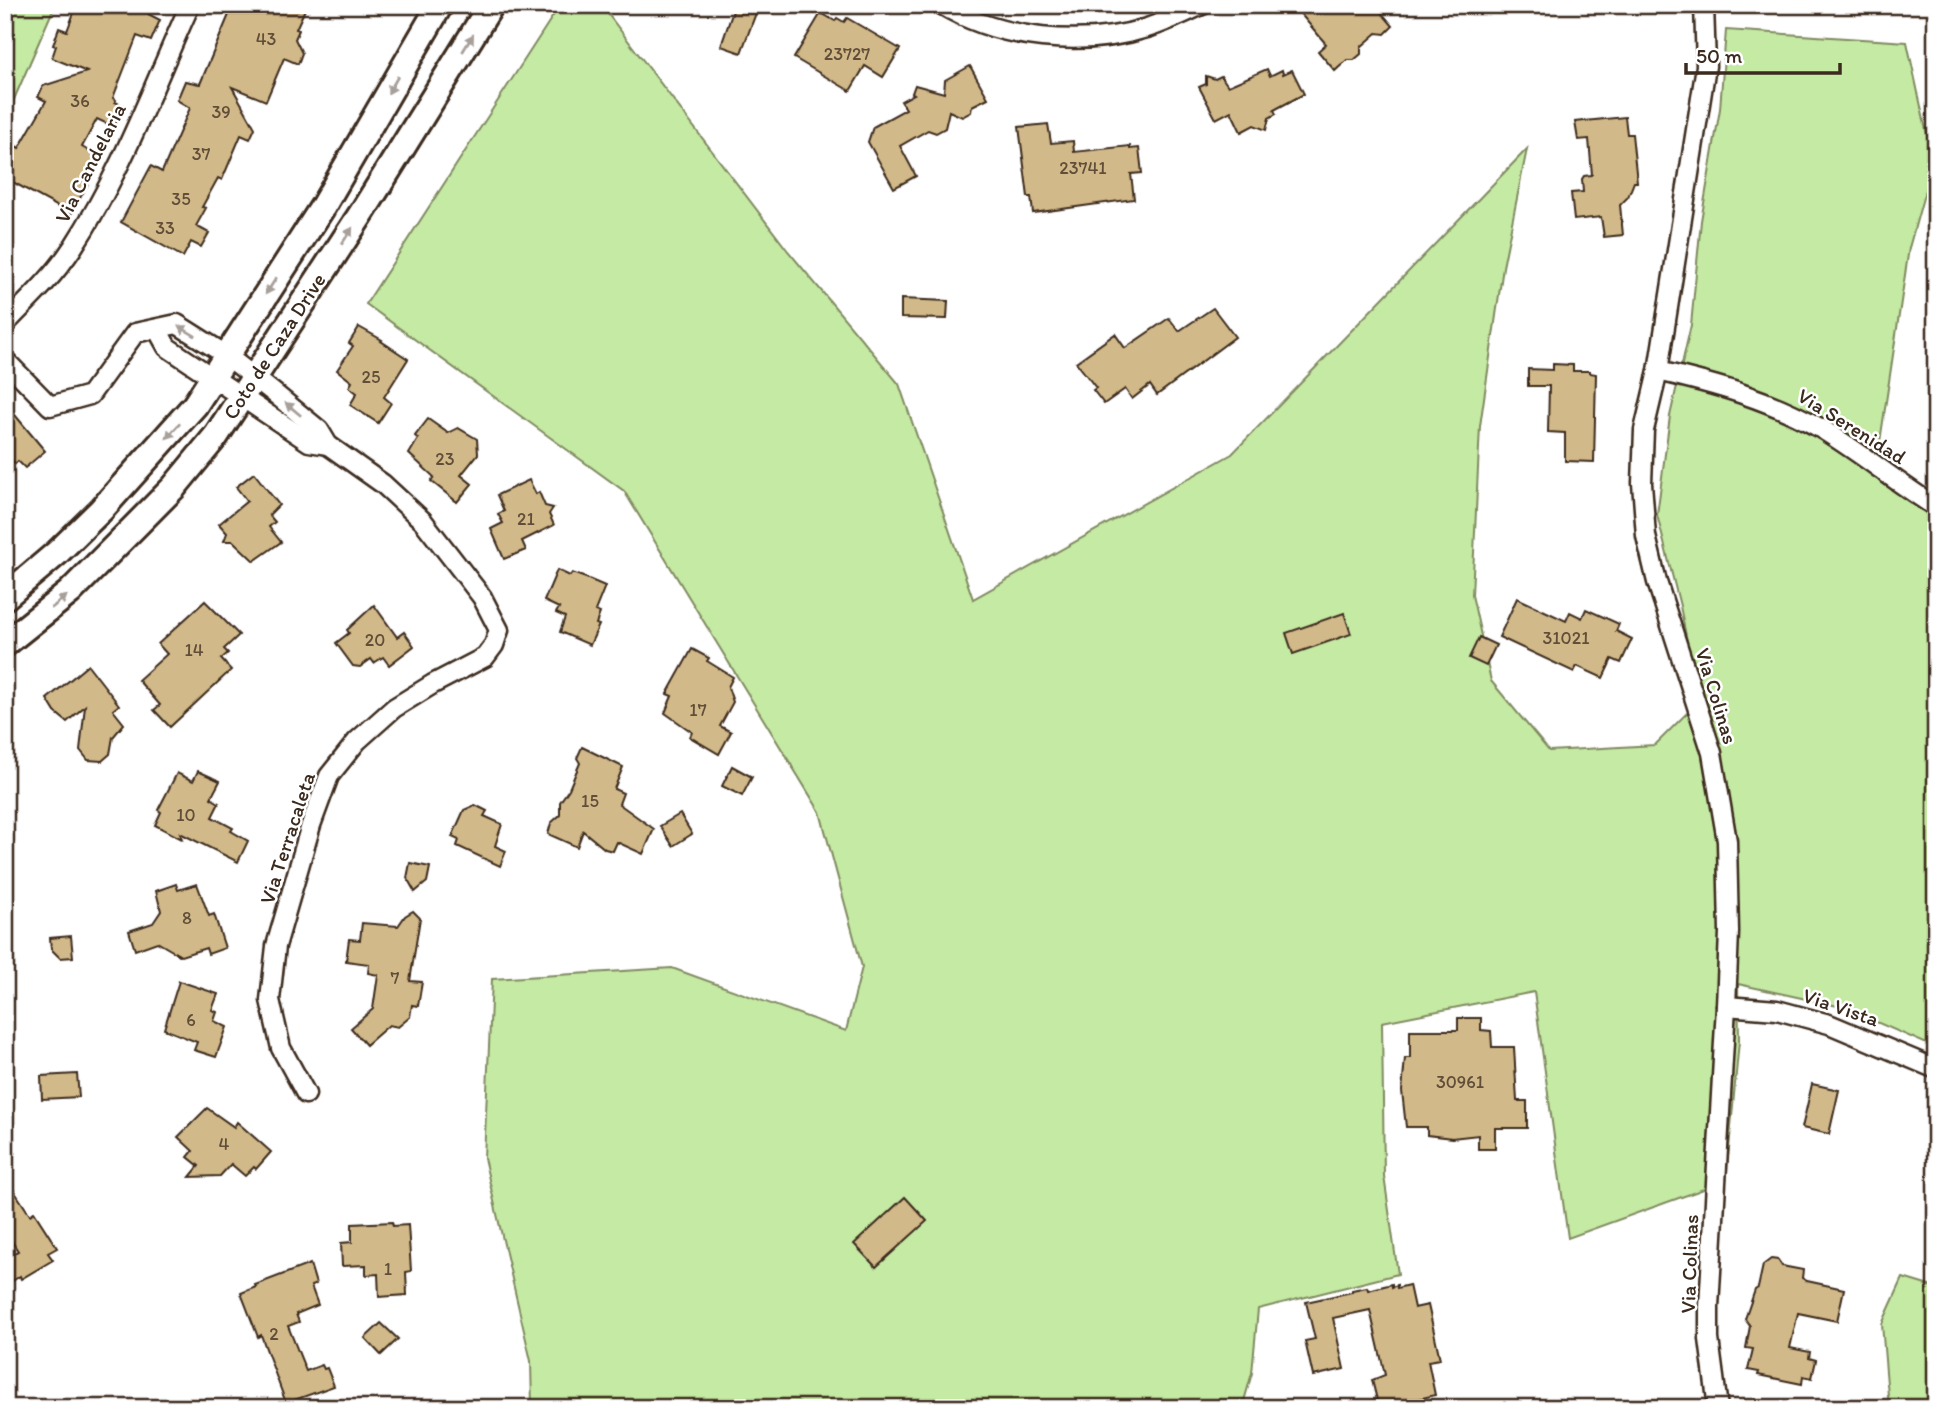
<svg xmlns="http://www.w3.org/2000/svg" width="1941" height="1413" font-family="Itim,sans-serif">
  <style>
    .green { fill: #c5eaa4; stroke: #808a61; stroke-width: 2 }
    .building { fill: #d2b989; stroke: #3b2a1e; stroke-width: 2 }
    .lines { fill: none; stroke-linecap: round; stroke-linejoin: round }
    .minor-casing { stroke: #3b2a1e; stroke-width: 23 }
    .secondary-casing { stroke: #3b2a1e; stroke-width: 30 }
    .minor { stroke: #fff; stroke-width: 18 }
    .secondary { stroke: #fff; stroke-width: 24 }
    .oneway { fill: #a79f9a }
    .labels { text-anchor: middle; dominant-baseline: central; stroke-width: 5; stroke-linejoin: round; paint-order: stroke }
    .number-label { font-size: 18px; fill: #614e39 }
    .street-label { font-size: 21px; fill: #3b2a1e; stroke: #fff }
  </style>
  <rect width="100%" height="100%" fill="#fff"/>
  <filter id="ink" filterUnits="userSpaceOnUse"><feTurbulence type="fractalNoise" baseFrequency=".0143" numOctaves="2"/><feDisplacementMap in="SourceGraphic" scale="14" xChannelSelector="R" yChannelSelector="G"/><feConvolveMatrix kernelMatrix="1 2 1 2 8 2 1 2 1" color-interpolation-filters="sRGB"/></filter>
  <g filter="url(#ink)">
    <g class="green">
      <path d="M5 5H55L5 120Z"/>
      <path d="M560 5H601L788 251 899 384 973 599 1232 454 1527 149 1503 267 1480 426 1472 595 1491 681 1549 751 1655 745 1699 701 1680 606 1657 515 1670 416 1691 325 1701 221 1720 109 1726 30 1907 42 1933 162 1909 248 1875 475 1936 518V1048L1842 1007 1738 984 1739 1041 1726 1181 1568 1238 1534 992 1382 1022 1384 1176 1398 1274 1258 1309 1252 1373 1242 1408H532L531 1361 484 1158 492 979 672 968 846 1031 862 967 820 812 624 491 366 304Z"/>
      <path d="M1903 1278 1936 1288V1408H1889L1882 1324Z"/>
    </g>
    <g class="building">
      <path d="M77 5H131L160 20 151 41 137 36 113 98 116 100 115 102 124 106 114 127 97 119 82 147 102 159 71 214 9 180 13 173 10 156 16 146 19 148 46 101 38 97 43 86 87 72 52 58 56 46 53 45 59 28 67 31Z"/>
      <path d="M233 5H307L296 29 299 30 295 39 302 53 298 64 284 58 266 101 232 87 255 128 250 139 241 135 222 180 218 178 202 207 206 208 196 226 209 233 201 247 191 242 183 257 121 222 151 166 162 172 190 108 177 100 185 81 200 84Z"/>
      <path d="M735 5H759L741 53 721 46Z"/>
      <path d="M1293 5H1375L1393 26 1385 34 1377 33 1361 47V54L1354 60H1347L1335 71 1318 51 1326 44Z"/>
      <path d="M821 13 835 21 837 18 844 22 847 18 900 49 883 77 865 66 850 91 794 58Z"/>
      <path d="M970 66 988 98 972 106 971 112 962 117 949 111 945 128 936 133 928 130 900 146 916 176 894 188 868 142 873 127 906 109 901 101 914 94 912 93 915 85 944 93 945 80Z"/>
      <path d="M1267 69 1270 76 1282 70 1283 74 1292 70 1304 94 1274 110 1276 114 1269 118 1266 130 1254 125 1241 132 1231 111 1216 119 1199 87 1206 84V76L1215 79 1221 76 1228 86Z"/>
      <path d="M1625 117 1627 134H1632L1637 182H1634L1628 197 1620 205 1623 235 1604 237 1601 217 1574 220 1571 193 1583 192 1582 179 1584 176 1592 175 1589 139 1578 140 1575 122Z"/>
      <path d="M1048 124 1051 143 1073 141 1074 152 1130 146V149L1139 148 1142 173 1131 174 1134 199 1033 213 1031 197H1028L1019 127Z"/>
      <path d="M901 299 948 301 947 319 901 318Z"/>
      <path d="M1213 308 1235 337 1157 395 1150 385 1132 399 1125 389 1104 404 1093 390 1096 388 1076 362 1115 334 1125 348 1169 318 1179 331Z"/>
      <path d="M359 327 382 340 381 341 408 359 384 397 391 403 378 423 350 405 357 393 349 387 352 382 337 370 353 346 349 343Z"/>
      <path d="M1553 364 1573 365V371H1590V373L1596 374 1594 462 1565 461V433L1548 432 1549 386H1528V369L1553 370Z"/>
      <path d="M5 403 45 451 25 468 18 461 15 464 5 453Z"/>
      <path d="M428 419 448 433 458 428 477 439 478 454 461 475 472 484 457 502 431 481 434 477 409 454 418 439 415 436Z"/>
      <path d="M254 473 279 505 269 515 275 522 269 527 281 542 254 561 233 541H224L227 533 219 524 247 501 236 487Z"/>
      <path d="M529 480 536 494 539 492 545 506 553 508 549 514 554 525 522 541 526 550 504 559 491 529 503 523 498 514 504 511 497 495Z"/>
      <path d="M557 570 570 576 572 573 586 578 605 586 595 611 600 613 596 624 599 625 590 645 560 632 565 617 556 613 559 608 544 601Z"/>
      <path d="M1517 598 1566 621 1570 612 1582 618 1586 609 1619 624 1616 631 1632 639 1621 663 1612 659 1603 678 1577 666 1574 672 1499 637Z"/>
      <path d="M205 601 239 635 224 649 228 653 221 659 231 670 170 727 154 710 160 705 138 680 167 654 158 644Z"/>
      <path d="M374 605 397 637 404 632 414 646 389 665 383 657 374 663 371 659 360 667 353 666 336 643 349 633 347 630Z"/>
      <path d="M1344 613 1351 634 1293 654 1286 633Z"/>
      <path d="M1479 637 1496 645 1486 666 1469 658Z"/>
      <path d="M692 649 709 658 707 661 733 677 728 687 733 702 720 726 731 732 719 754 690 737 692 732 665 713 672 696 667 694Z"/>
      <path d="M88 665 119 705 113 710 124 724 113 737 110 754 102 761 88 760 80 750 85 706 67 722 55 712 47 699Z"/>
      <path d="M582 747 623 767 614 789 623 793 619 804 654 829 643 854 617 842 613 851 605 849 583 831 577 847 548 834 551 823 560 815V802L569 789 580 763 577 758Z"/>
      <path d="M732 766 752 777 742 796 722 786Z"/>
      <path d="M198 771 220 781 211 798 219 803 212 817 233 828 231 831 248 841 238 862 180 833 182 839 155 825 161 812 158 810 177 773 193 781Z"/>
      <path d="M475 805 487 811 484 816 502 824 495 846 506 851 500 866 457 846 459 840 452 837 464 810Z"/>
      <path d="M680 814 692 834 673 846 660 826Z"/>
      <path d="M410 863 430 867 427 882 415 892 407 878Z"/>
      <path d="M176 884 178 890 197 884 209 916 214 914 225 948 208 954 206 948 181 956 157 942 135 950 129 931 153 923 161 911 156 891Z"/>
      <path d="M413 911 420 918 410 981 422 982 418 1006 412 1005 410 1017 398 1027 389 1025 366 1045 351 1028 373 1009 378 975 368 973 369 964 346 961 349 939 360 940 362 923 398 926 405 916Z"/>
      <path d="M71 936 73 957 60 958 51 949 50 938Z"/>
      <path d="M179 981 218 994 212 1010 217 1012 214 1021 227 1027 216 1057 194 1050 197 1042 164 1029Z"/>
      <path d="M1458 1018H1481V1030L1491 1031 1492 1047H1514L1517 1101H1527V1128H1495V1149H1478V1135L1452 1138 1427 1135V1127H1406L1402 1091 1405 1058H1410V1030H1458Z"/>
      <path d="M77 1074 79 1097 42 1099 41 1076Z"/>
      <path d="M1812 1084 1839 1090 1829 1134 1802 1128Z"/>
      <path d="M207 1108 234 1127 237 1122 271 1152 256 1169 254 1167 245 1176 231 1164 220 1176 190 1177 199 1166 188 1157 193 1151 178 1137Z"/>
      <path d="M5 1177 30 1215 34 1212 57 1248 48 1253 53 1260 21 1279 20 1276 5 1286V1258L18 1251 5 1231Z"/>
      <path d="M905 1197 927 1221 876 1267 854 1244Z"/>
      <path d="M392 1222 393 1226 408 1225 411 1271 406 1272 407 1295 379 1297 378 1274 366 1275V1265L342 1266 341 1243 352 1242V1224Z"/>
      <path d="M1771 1259 1778 1260 1782 1266 1803 1270 1802 1278 1807 1281 1844 1289 1837 1321 1798 1313 1790 1348 1810 1352 1809 1358 1816 1360 1812 1378 1803 1376 1802 1384 1758 1375 1759 1372 1748 1370 1753 1349 1746 1348 1750 1326 1745 1319 1755 1290 1758 1288 1763 1265Z"/>
      <path d="M310 1264 316 1284 311 1286 318 1305 296 1314 299 1322 288 1326 306 1371 322 1365 324 1369 327 1368 334 1386 286 1403 261 1335 258 1337 241 1293 256 1287 255 1285Z"/>
      <path d="M1392 1284V1287L1397 1285V1288L1409 1285 1414 1308 1428 1305 1440 1359 1428 1361 1435 1395 1398 1404 1397 1400 1378 1404 1372 1380 1385 1375 1370 1310 1333 1318 1344 1369 1313 1376 1305 1341 1315 1339 1306 1302 1352 1292V1290L1367 1287 1368 1290Z"/>
      <path d="M381 1323 398 1339 381 1355 365 1338Z"/>
    </g>
    <g class="lines">
      <g class="minor-casing">
        <g id="minor">
          <path d="M942 5C1000 40 1083 48 1147 28 1166 22 1184 13 1202 5"/>
          <path d="M1704 5 1706 66 1658 371 1644 430 1642 483 1646 536 1657 582 1712 753 1727 841 1729 932 1726 1006 1709 1307V1339L1718 1408"/>
          <path d="M5 324C29 300 55 275 73 247 122 172 153 86 190 5"/>
          <path d="M157 329 167 347 309 442 328 445"/>
          <path d="M5 360 50 406 90 395 135 333 177 324 226 355 274 393 319 430 328 445 383 484 423 521 482 597 499 630 494 645 485 657 433 684 394 708 357 741 329 776 311 825 276 946 270 1000 281 1048 306 1094"/>
          <path d="M1658 371C1715 384 1769 399 1820 428 1860 452 1896 482 1936 507"/>
          <path d="M1726 1006 1777 1010 1829 1024 1936 1069"/>
        </g>
      </g>
      <g class="secondary-casing">
        <g id="secondary">
          <path d="M5 597 57 553 101 510 195 405 322 208 440 5"/>
          <path d="M5 644 70 592 174 487 216 436 363 211 491 5"/>
        </g>
      </g>
      <use href="#minor" class="minor"/>
      <use href="#secondary" class="secondary"/>
    </g>
    <defs><path id="oneway-solid" d="M-6-.8H1V-3.2L6.5 0L1 3.2V.8H-6Z" transform="scale(1.75)"/></defs>
    <g class="oneway">
      <use href="#oneway-solid" transform="translate(468 43) rotate(-58)"/>
      <use href="#oneway-solid" transform="translate(393 85) rotate(120)"/>
      <use href="#oneway-solid" transform="translate(347 236) rotate(-57)"/>
      <use href="#oneway-solid" transform="translate(271 286) rotate(123)"/>
      <use href="#oneway-solid" transform="translate(187 331) rotate(-149)"/>
      <use href="#oneway-solid" transform="translate(293 409) rotate(-140)"/>
      <use href="#oneway-solid" transform="translate(173 431) rotate(132)"/>
      <use href="#oneway-solid" transform="translate(59 602) rotate(-39)"/>
    </g>
  </g>
  <g class="labels">
    <g class="number-label">
      <text x="266" y="39">43</text>
      <text x="847" y="54">23727</text>
      <text x="80" y="101">36</text>
      <text x="221" y="112">39</text>
      <text x="201" y="154">37</text>
      <text x="1083" y="168">23741</text>
      <text x="181" y="199">35</text>
      <text x="165" y="228">33</text>
      <text x="371" y="377">25</text>
      <text x="445" y="459">23</text>
      <text x="526" y="519">21</text>
      <text x="1566" y="638">31021</text>
      <text x="375" y="640">20</text>
      <text x="194" y="650">14</text>
      <text x="698" y="710">17</text>
      <text x="590" y="801">15</text>
      <text x="186" y="815">10</text>
      <text x="187" y="918">8</text>
      <text x="395" y="978">7</text>
      <text x="191" y="1020">6</text>
      <text x="1460" y="1082">30961</text>
      <text x="224" y="1144">4</text>
      <text x="388" y="1269">1</text>
      <text x="274" y="1334">2</text>
    </g>
    <g class="street-label">
      <text transform="translate(90 163) rotate(-63)">Via Candelaria</text>
      <text transform="translate(274 346) rotate(-57)">Coto de Caza Drive</text>
      <text transform="translate(1852 426) rotate(32)">Via Serenidad</text>
      <text transform="translate(1717 696) rotate(73)">Via Colinas</text>
      <text transform="translate(287 838) rotate(-72)">Via Terracaleta</text>
      <text transform="translate(1841 1007) rotate(19)">Via Vista</text>
      <text transform="translate(1689 1264) rotate(-88)">Via Colinas</text>
    </g>
  </g>
  <rect width="1941" height="1413" fill="none" stroke="#fff" stroke-width="28"/>
  <rect x="14" y="14" width="1913" height="1385" fill="none" stroke="#3b2a1e" stroke-width="2.5" filter="url(#ink)"/>
  <path d="M1686 63v10h154v-10" fill="none" stroke="#3b2a1e" stroke-width="3.5"/>
  <text x="1696" y="63" font-size="21" fill="#3b2a1e" stroke="#ffffff" stroke-width="5" paint-order="stroke">50 m</text>
</svg>
